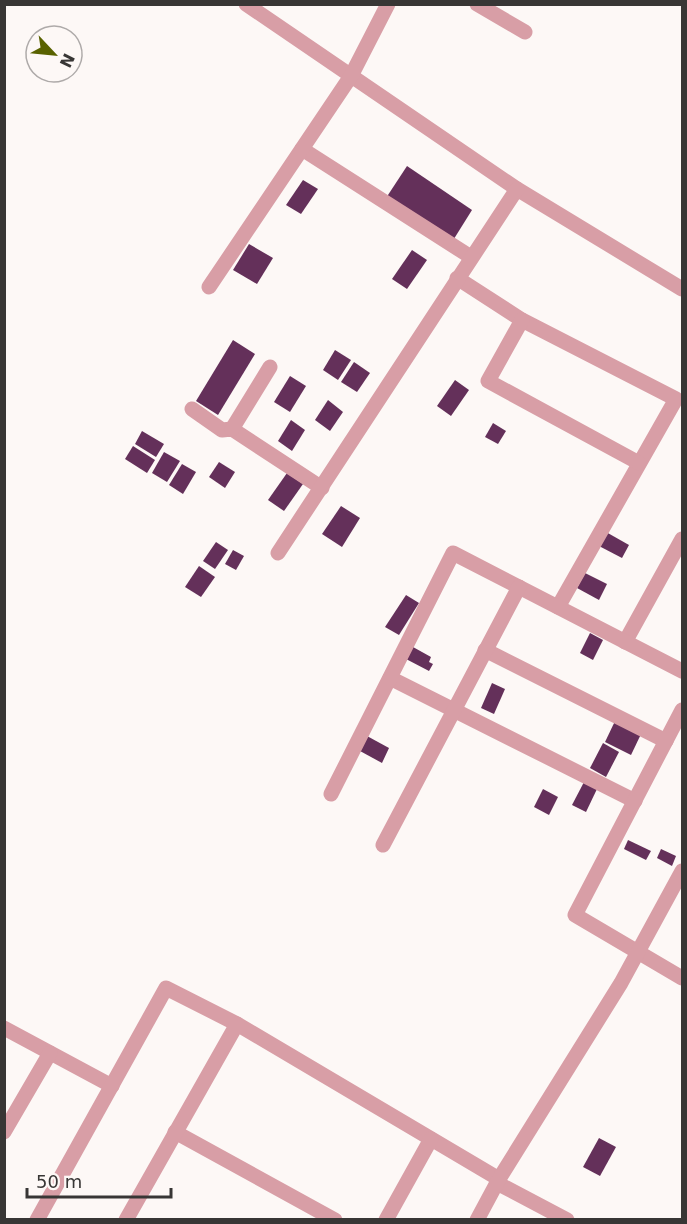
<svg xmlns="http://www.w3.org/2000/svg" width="687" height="1224" font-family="'DejaVu Sans',sans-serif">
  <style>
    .building { fill: #64305a }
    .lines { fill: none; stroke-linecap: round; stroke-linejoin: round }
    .street { stroke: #d89ea6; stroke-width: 15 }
  </style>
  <rect width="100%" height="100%" fill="#fdf8f6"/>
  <g class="building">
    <path d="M407 166 472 210 452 242 386 198Z"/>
    <path d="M303 180 318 189 301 214 286 205Z"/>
    <path d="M249 244 273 258 257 284 233 270Z"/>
    <path d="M412 250 427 260 407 289 392 279Z"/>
    <path d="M233 340 255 354 218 415 196 401Z"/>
    <path d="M335 350 351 360 338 380 323 370Z"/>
    <path d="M354 362 370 373 357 392 341 382Z"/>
    <path d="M290 376 306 386 290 412 274 402Z"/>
    <path d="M455 380 469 390 451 416 437 406Z"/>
    <path d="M328 400 343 412 330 431 315 420Z"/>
    <path d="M291 420 305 430 292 451 278 441Z"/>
    <path d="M493 423 506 431 498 444 485 437Z"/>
    <path d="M142 431 164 444 156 457 135 444Z"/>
    <path d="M133 446 155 460 147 473 125 459Z"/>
    <path d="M164 452 180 461 167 482 152 473Z"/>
    <path d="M219 462 235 472 225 488 209 477Z"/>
    <path d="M182 464 196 472 183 494 169 485Z"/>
    <path d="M287 473 303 484 284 511 268 500Z"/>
    <path d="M341 506 360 518 342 547 322 534Z"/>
    <path d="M606 532 629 545 622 558 599 546Z"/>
    <path d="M216 542 228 550 215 569 203 561Z"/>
    <path d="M233 550 244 556 236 570 225 564Z"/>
    <path d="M199 566 215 577 201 597 185 587Z"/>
    <path d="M585 573 607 584 599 600 577 588Z"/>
    <path d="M406 595 419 603 399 635 385 627Z"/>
    <path d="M590 633 603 640 593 660 580 653Z"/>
    <path d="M413 647 431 657 429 662 433 664 429 671 406 659Z"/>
    <path d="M492 683 505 689 494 714 481 708Z"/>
    <path d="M616 719 642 732 631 755 605 742Z"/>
    <path d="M367 736 389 748 382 763 360 751Z"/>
    <path d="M603 743 619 752 606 777 590 768Z"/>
    <path d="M584 782 597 789 586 812 572 805Z"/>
    <path d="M543 789 558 797 549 815 534 807Z"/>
    <path d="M628 840 651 851 646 860 624 849Z"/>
    <path d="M661 849 676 856 672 866 657 858Z"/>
    <path d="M599 1138 616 1147 600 1176 583 1167Z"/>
  </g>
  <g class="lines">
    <g class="street">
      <path d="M246 4 517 189 682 289"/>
      <path d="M477 4 525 32"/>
      <path d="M302 149 471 257"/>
      <path d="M457 278 522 320 676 399 558 607"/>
      <path d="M209 287 351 76 388 4"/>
      <path d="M522 320 488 381 639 463"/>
      <path d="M192 409 222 430 232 429 322 488"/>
      <path d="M232 429 270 367"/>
      <path d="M278 553 517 189"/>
      <path d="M625 642 682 539"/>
      <path d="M485 650 666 741"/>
      <path d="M390 678 635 801"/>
      <path d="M682 710 575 915 682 978"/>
      <path d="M331 794 453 553 682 671"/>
      <path d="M383 845 519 587"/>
      <path d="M4 1028 112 1086"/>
      <path d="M4 1132 50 1053"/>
      <path d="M175 1132 335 1220"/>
      <path d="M497 1183 567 1220"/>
      <path d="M37 1220 166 988 237 1024"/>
      <path d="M126 1220 237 1024 499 1179"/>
      <path d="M386 1220 431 1139"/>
      <path d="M477 1220 499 1179 621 983 682 871"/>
    </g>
  </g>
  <rect width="687" height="1224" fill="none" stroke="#383635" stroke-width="12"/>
  <g transform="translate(54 54) rotate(116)"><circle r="28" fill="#fdf8f6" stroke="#aeaaa9" stroke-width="1.5"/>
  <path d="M0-4.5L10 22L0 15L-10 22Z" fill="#596200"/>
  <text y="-9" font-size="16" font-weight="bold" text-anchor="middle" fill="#383635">N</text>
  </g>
  <path d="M27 1188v9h144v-9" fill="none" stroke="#383635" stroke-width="3"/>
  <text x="36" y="1188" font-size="18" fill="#383635" stroke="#fdf8f6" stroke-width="4.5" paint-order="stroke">50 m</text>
</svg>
